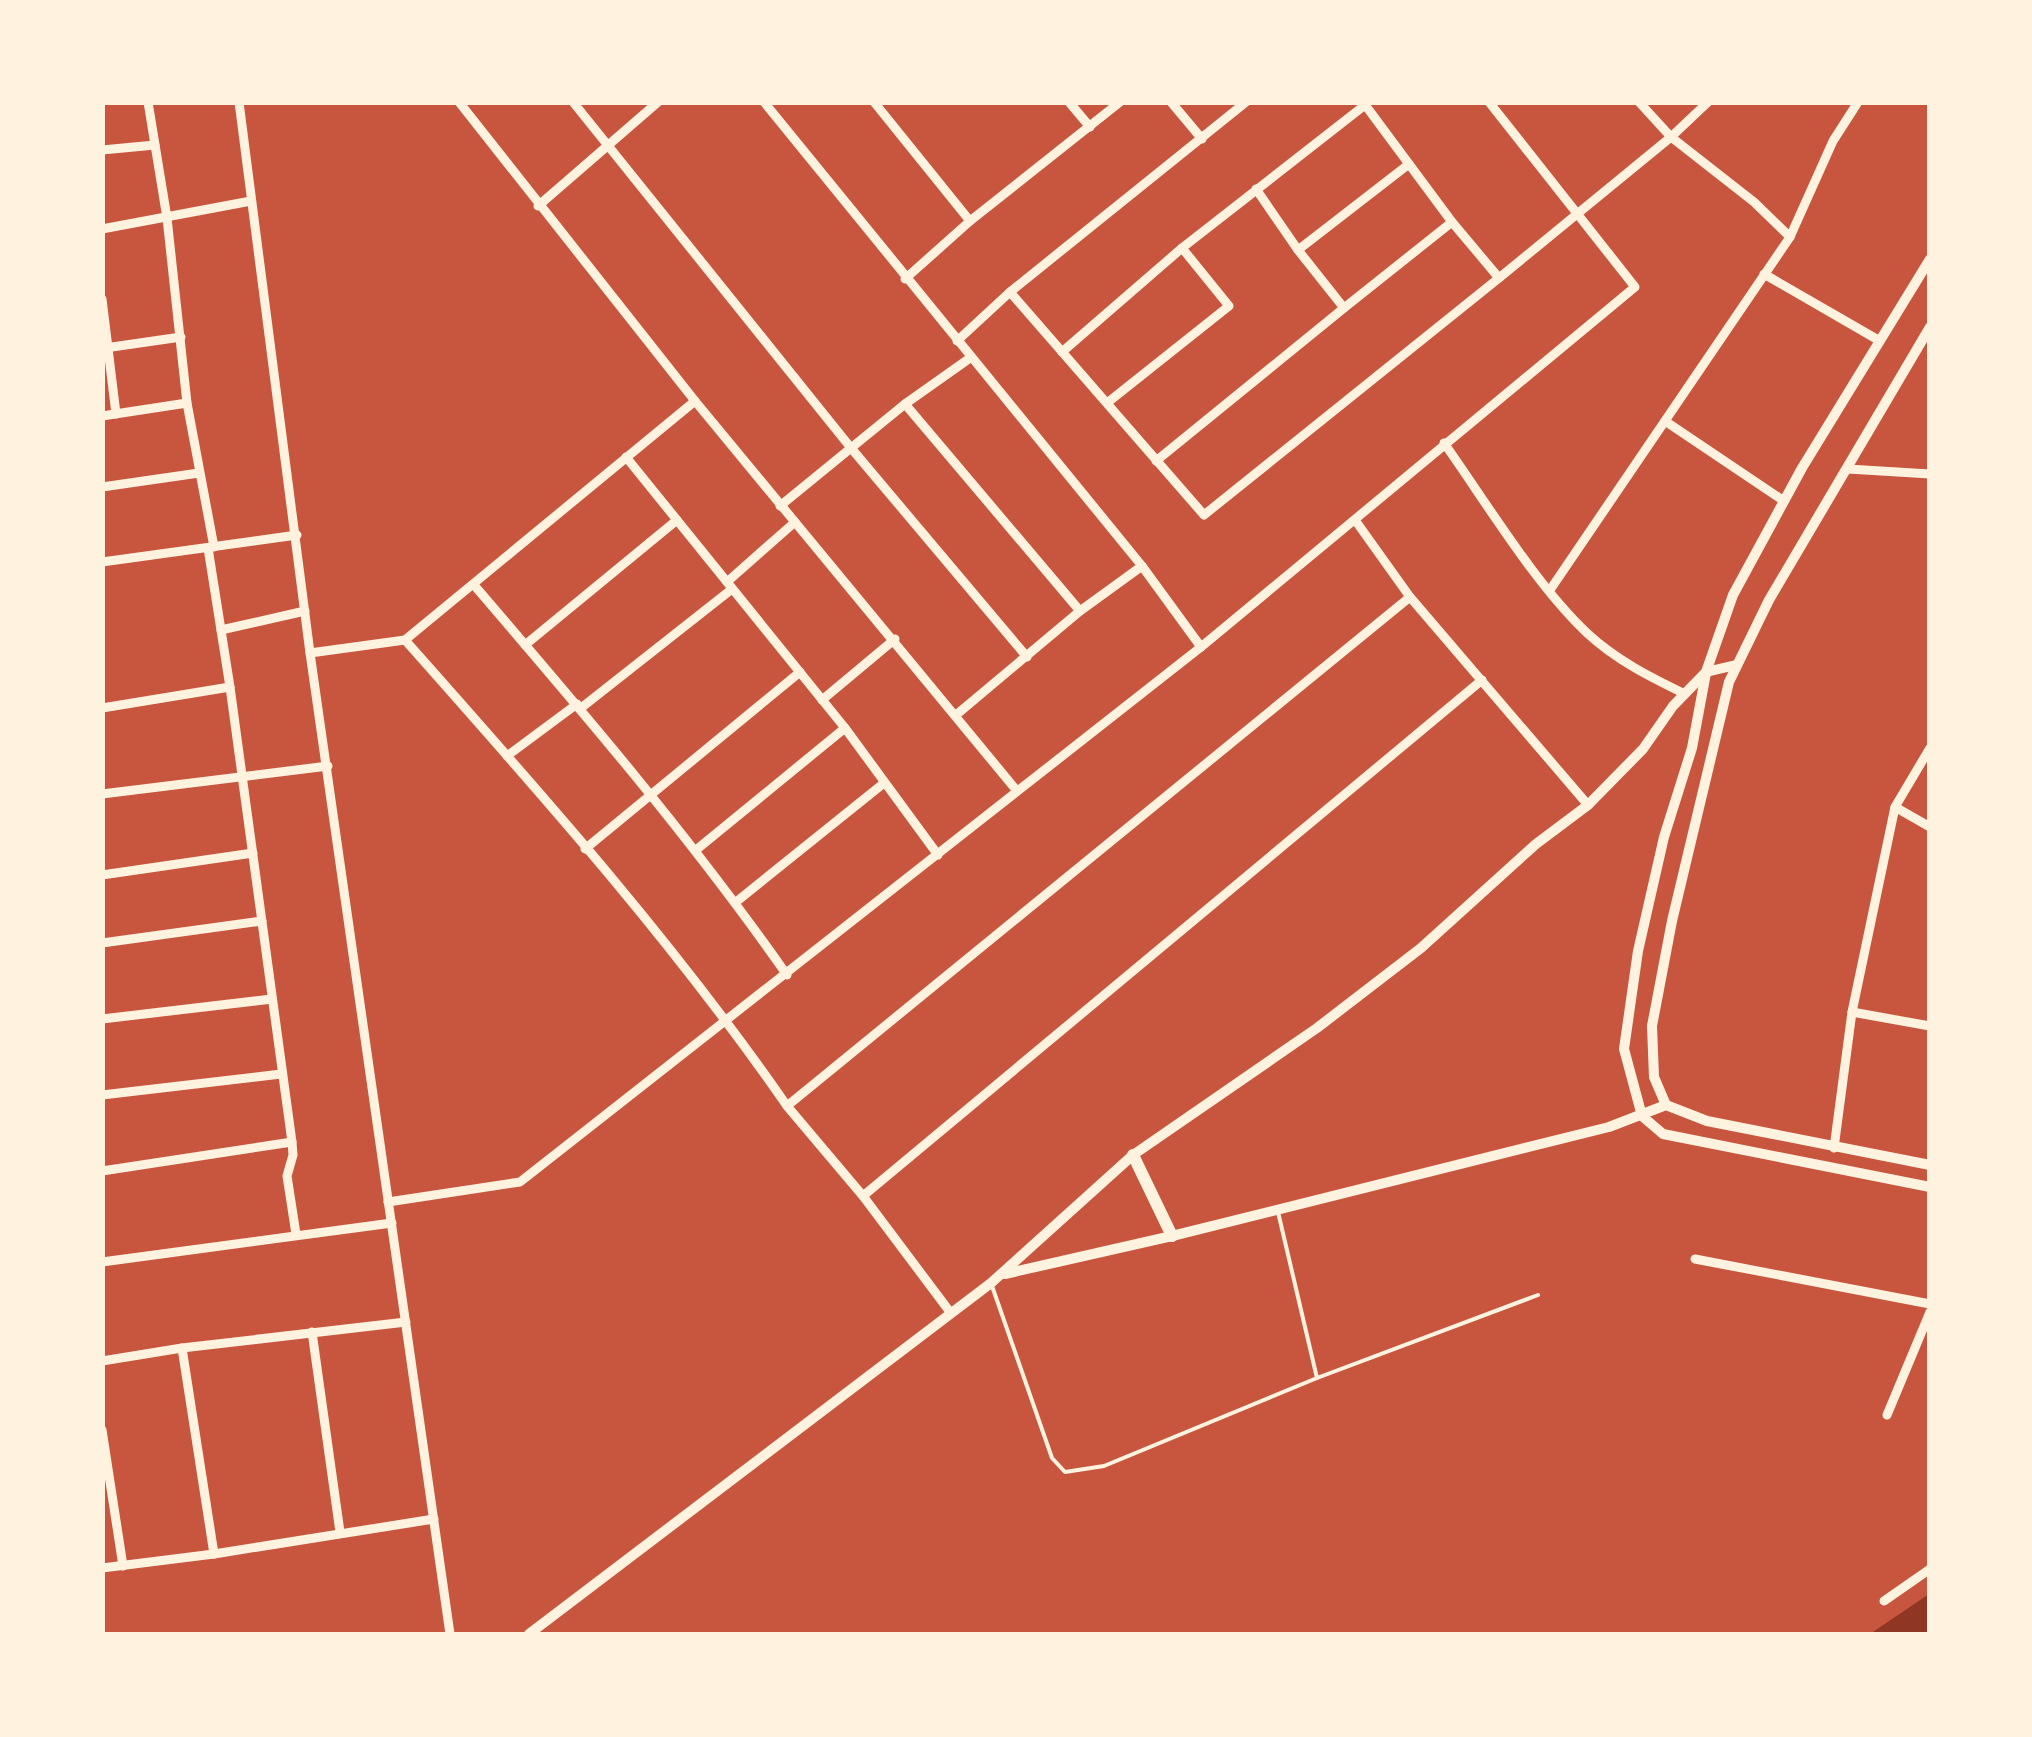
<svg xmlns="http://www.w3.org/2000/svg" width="2032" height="1737" font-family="'PT Sans',sans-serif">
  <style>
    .water { fill: #8f3625 }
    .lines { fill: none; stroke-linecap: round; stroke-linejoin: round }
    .service { stroke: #fff3e0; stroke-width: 4 }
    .minor { stroke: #fff3e0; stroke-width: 9 }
    .tertiary { stroke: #fff3e0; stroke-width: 10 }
    .secondary { stroke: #fff3e0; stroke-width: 12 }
  </style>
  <rect width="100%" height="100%" fill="#c8553d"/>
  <path class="water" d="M1929 1594V1634H1870Z"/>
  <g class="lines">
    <g class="service">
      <path d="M1278 1212 1317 1378 1538 1295"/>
      <path d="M992 1286 1052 1458 1065 1472 1104 1466 1317 1378"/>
    </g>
    <g class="minor">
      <path d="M148 102 167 218 187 403 214 547"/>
      <path d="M239 102 310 653 450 1634"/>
      <path d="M573 102 851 448 780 506"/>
      <path d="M764 102 1142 566 1201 647"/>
      <path d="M874 102 970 221"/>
      <path d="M1069 102 1090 127"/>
      <path d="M1171 102 1202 139"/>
      <path d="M1639 102 1671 137 1708 102"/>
      <path d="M102 150 155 145"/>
      <path d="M1256 189 1298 250 1344 308 1452 222"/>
      <path d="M538 206 658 102"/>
      <path d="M102 229 251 201"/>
      <path d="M1298 250 1409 164"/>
      <path d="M1764 274 1880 341"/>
      <path d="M1499 278 1671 137 1754 202 1790 237"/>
      <path d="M905 279 970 221 1120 102"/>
      <path d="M1010 292 1204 515 1499 278 1452 222 1363 102"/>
      <path d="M102 299 116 414"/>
      <path d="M957 341 1010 292 1246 102"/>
      <path d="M105 348 181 337"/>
      <path d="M1062 352 1182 248 1365 105"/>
      <path d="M970 358 905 404 851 448 1027 657"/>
      <path d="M695 401 1017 791"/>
      <path d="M1107 403 1229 306 1182 248"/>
      <path d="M905 404 1080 611"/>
      <path d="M102 416 187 403"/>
      <path d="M1665 421 1784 501"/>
      <path d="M1444 443C1486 502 1535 584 1587 633 1616 660 1650 677 1685 694"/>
      <path d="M626 457 845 728 938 855"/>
      <path d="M1156 461 1344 308"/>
      <path d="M1848 469 1930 474"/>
      <path d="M102 487 199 473"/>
      <path d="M1355 520 1410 597 1588 805"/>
      <path d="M208 548 230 687 292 1142 293 1155 287 1176 296 1234"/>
      <path d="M102 562 297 535"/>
      <path d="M727 582 795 522"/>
      <path d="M474 585C583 712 691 838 787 975"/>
      <path d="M1550 590 1790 237 1833 141 1858 102"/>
      <path d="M221 630 305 611"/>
      <path d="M405 640C538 790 673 941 787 1106"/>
      <path d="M525 645 677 520"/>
      <path d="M310 653 405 640 695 401 459 102"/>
      <path d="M822 700 895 639"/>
      <path d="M102 708 230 687"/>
      <path d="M581 708 732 589"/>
      <path d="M956 715 1080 611 1142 566"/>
      <path d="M507 756 577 704"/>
      <path d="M102 794 328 766"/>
      <path d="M1895 807 1930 827"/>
      <path d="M585 849 800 672"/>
      <path d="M696 850 845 728"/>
      <path d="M102 875 253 853"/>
      <path d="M736 902 884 783"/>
      <path d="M102 943 262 921"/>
      <path d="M1852 1012 1930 1026"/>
      <path d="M102 1019 272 999"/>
      <path d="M102 1095 281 1074"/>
      <path d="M1834 1148 1852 1012 1895 807 1930 748"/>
      <path d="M102 1171 292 1142"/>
      <path d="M863 1196 1482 680"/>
      <path d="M388 1202 520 1182 1201 647 1635 287 1489 102"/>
      <path d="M1695 1259 1930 1304"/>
      <path d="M102 1262 392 1223"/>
      <path d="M950 1312 863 1196 787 1106 1410 597"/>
      <path d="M312 1332 340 1532"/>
      <path d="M182 1348 214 1554"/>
      <path d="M102 1361 182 1348 406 1322"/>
      <path d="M1887 1415 1930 1312"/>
      <path d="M102 1430 123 1566"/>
      <path d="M102 1568 214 1554 434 1519"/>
      <path d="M1884 1601 1930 1569"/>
    </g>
    <g class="tertiary">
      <path d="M1706 672 1736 665"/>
      <path d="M1666 1105 1654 1077 1652 1026 1672 921 1729 682 1769 600 1930 327"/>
      <path d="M1642 1116 1624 1049 1638 951 1664 837 1692 748 1706 673"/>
      <path d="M1642 1116 1663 1134 1930 1187"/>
      <path d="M1005 1274 1172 1236 1609 1127 1666 1105 1707 1121 1930 1165"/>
      <path d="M529 1634 991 1283 1133 1155 1317 1028 1421 948 1536 844 1588 805 1643 749 1673 706 1706 672 1733 595 1802 468 1930 259"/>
    </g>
    <path class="secondary" d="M1133 1155 1172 1236"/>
  </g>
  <rect width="2032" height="1737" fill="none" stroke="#fff3e0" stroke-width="210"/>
</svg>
